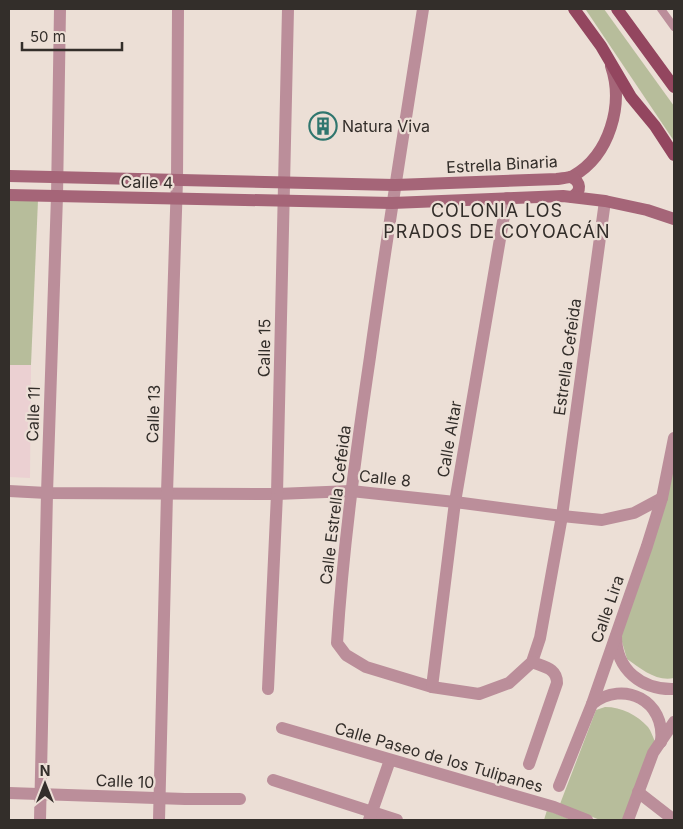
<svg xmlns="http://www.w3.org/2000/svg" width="683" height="829" font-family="Inter,sans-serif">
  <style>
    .education { fill: #ebd0d2 }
    .green { fill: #b7bd9b }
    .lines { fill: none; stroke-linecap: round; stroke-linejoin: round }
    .lane { stroke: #bb8e9a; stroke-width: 8 }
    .street { stroke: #bb8e9a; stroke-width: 12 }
    .secondary { stroke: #a56578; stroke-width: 12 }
    .primary { stroke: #93465f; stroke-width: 12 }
    .labels { text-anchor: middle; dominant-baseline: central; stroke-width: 4.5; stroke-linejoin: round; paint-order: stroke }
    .poi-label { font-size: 16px; fill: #332e2a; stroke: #ecdfd6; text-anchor: start }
    .street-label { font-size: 16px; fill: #332e2a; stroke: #ecdfd6 }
    .neighbourhood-label { font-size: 18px; letter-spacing: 1px; fill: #332e2a; stroke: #ecdfd6 }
  </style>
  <rect width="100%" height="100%" fill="#ecdfd6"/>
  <path class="education" d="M9 365H31L30 478 9 477Z"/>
  <g class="green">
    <path d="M588 9H604L674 106V141L586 10Z"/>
    <path d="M9 200H38L31 365H9Z"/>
    <path d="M674 450V678C657 682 641 669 627 659L620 635Z"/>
    <path d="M605 707C622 707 637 715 648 727 651 731 653 737 655 742L623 820H600L560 804 596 710Z"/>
    <path d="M547 810 572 820H544Z"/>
  </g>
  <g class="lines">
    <path class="lane" d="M661 9 674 27"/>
    <g class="street">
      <path d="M423 9C405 125 386 241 370 357 356 452 343 547 337 643L346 655 366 667 432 687 479 694 509 683 532 662 540 638 562 516 605 201"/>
      <path d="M9 491 47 493 277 494 351 491 455 502 562 516 602 520 634 513 662 498"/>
      <path d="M616 636C616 670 642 690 674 689"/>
      <path d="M432 687 455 502 507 198"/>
      <path d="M268 689 277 494 288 9"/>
      <path d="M592 704C624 679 666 701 661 742"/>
      <path d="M282 728 554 807 587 820"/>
      <path d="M529 764 557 683C557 668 544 667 532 662"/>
      <path d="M273 780 397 820"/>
      <path d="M559 786 592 704 647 546 662 498 674 438"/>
      <path d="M638 792 674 820"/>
      <path d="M9 793 185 799H240"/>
      <path d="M40 820 47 493 57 196 60 9"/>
      <path d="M159 820 167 493 177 180 178 9"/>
      <path d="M369 820 390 760"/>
      <path d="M628 820 653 753 674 722"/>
    </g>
    <g class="secondary">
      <path d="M9 176 395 185 557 179C562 178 568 178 573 176 610 155 624 104 611 66"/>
      <path d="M571 177C581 182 582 191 572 197"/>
      <path d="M9 195 392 203 563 196 605 201 647 210 674 219"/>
    </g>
    <g class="primary">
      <path d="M574 9 601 46 631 97 655 126 674 155"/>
      <path d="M617 9 674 87"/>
    </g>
  </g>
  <defs>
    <g id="building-ring" transform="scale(1.4375)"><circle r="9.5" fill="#ecdfd6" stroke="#2f766e" stroke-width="1.5"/><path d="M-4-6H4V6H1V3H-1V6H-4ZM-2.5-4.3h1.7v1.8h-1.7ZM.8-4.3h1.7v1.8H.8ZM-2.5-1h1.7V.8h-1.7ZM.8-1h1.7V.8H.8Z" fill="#2f766e"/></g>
  </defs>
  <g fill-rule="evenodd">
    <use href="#building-ring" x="323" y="126"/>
  </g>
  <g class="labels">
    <g class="poi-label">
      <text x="342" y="126">Natura Viva</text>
    </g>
    <g class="street-label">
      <text transform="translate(502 164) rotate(-3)">Estrella Binaria</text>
      <text transform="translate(147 182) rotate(1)">Calle 4</text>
      <text transform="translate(264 348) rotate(-89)">Calle 15</text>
      <text transform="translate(567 357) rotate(-82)">Estrella Cefeida</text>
      <text transform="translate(33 414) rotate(-88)">Calle 11</text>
      <text transform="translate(153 414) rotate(-88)">Calle 13</text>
      <text transform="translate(449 439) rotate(-80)">Calle Altar</text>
      <text transform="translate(385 478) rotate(6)">Calle 8</text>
      <text transform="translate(335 505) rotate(-83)">Calle Estrella Cefeida</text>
      <text transform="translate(607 609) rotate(-71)">Calle Lira</text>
      <text transform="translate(439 757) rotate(16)">Calle Paseo de los Tulipanes</text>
      <text transform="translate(125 781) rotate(2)">Calle 10</text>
    </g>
    <g class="neighbourhood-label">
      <text x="497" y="210">COLONIA LOS<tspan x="497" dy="21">PRADOS DE COYOACÁN</tspan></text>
    </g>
  </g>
  <rect width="683" height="829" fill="none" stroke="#332e2a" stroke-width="20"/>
  <g transform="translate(45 784)" stroke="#ecdfd6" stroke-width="4" paint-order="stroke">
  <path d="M0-4L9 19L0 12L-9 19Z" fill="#332e2a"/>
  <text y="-8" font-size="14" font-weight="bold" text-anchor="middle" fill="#332e2a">N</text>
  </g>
  <path d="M22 42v8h100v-8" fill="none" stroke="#332e2a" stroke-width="2.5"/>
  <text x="30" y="42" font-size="15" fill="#332e2a" stroke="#ecdfd6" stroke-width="4" paint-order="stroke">50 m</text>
</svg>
